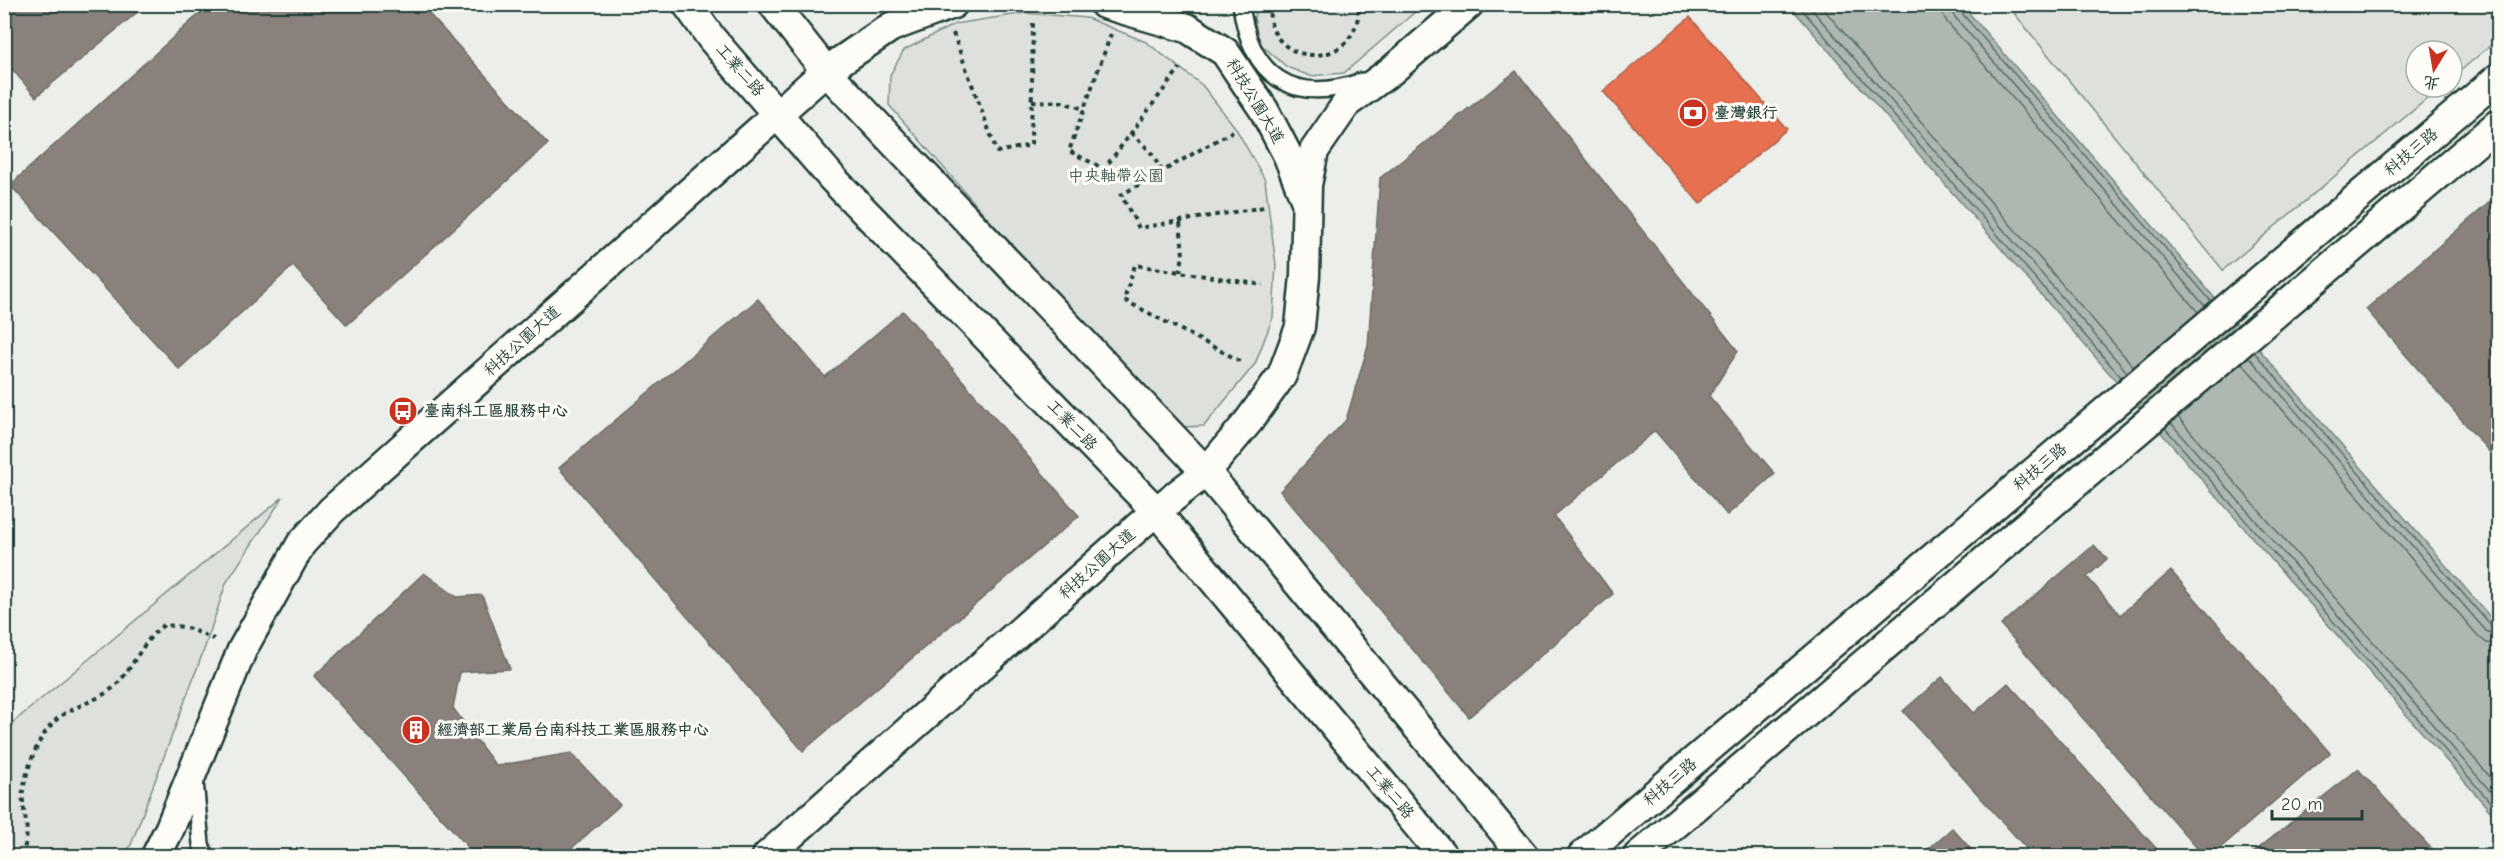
<svg xmlns="http://www.w3.org/2000/svg" width="2503" height="861" font-family="'Comic Neue','LXGW WenKai TC',sans-serif">
  <style>
    .built { fill: #eceee9; fill-rule: evenodd }
    .green { fill: #dde0db; stroke: #7e8e88; stroke-width: 1.5 }
    .water { fill: #aeb8b1; stroke: #75877f; stroke-width: 1.5 }
    .shops { fill: #e76f51; stroke: #ab6048; stroke-width: 1.5 }
    .industry { fill: #8a817c; stroke: #6a6d66; stroke-width: 1.5 }
    .lines { fill: none; stroke-linecap: round; stroke-linejoin: round }
    .shore { stroke: #586e66; stroke-width: 1.5 }
    .service-casing { stroke: #1f3d34; stroke-width: 20 }
    .minor-casing { stroke: #1f3d34; stroke-width: 33 }
    .path { stroke: #1f3d34; stroke-width: 4; stroke-dasharray: 4.5 4.5; stroke-linecap: butt }
    .service { stroke: #fdfcf7; stroke-width: 15 }
    .minor { stroke: #fdfcf7; stroke-width: 28 }
    .labels { text-anchor: middle; dominant-baseline: central; stroke-width: 6; stroke-linejoin: round; paint-order: stroke }
    .street-label { font-size: 16px; fill: #1f3d34; stroke: #fdfcf7 }
    .poi-label { font-size: 16px; font-weight: bold; fill: #1f3d34; stroke: #fdfcf7; text-anchor: start }
    .park-label { font-size: 16px; fill: #455e55; stroke: #fdfcf7 }
  </style>
  <rect width="100%" height="100%" fill="#fdfcf7"/>
  <filter id="ink" filterUnits="userSpaceOnUse"><feTurbulence type="fractalNoise" baseFrequency=".0167" numOctaves="2"/><feDisplacementMap in="SourceGraphic" scale="12" xChannelSelector="R" yChannelSelector="G"/><feConvolveMatrix kernelMatrix="1 2 1 2 8 2 1 2 1" color-interpolation-filters="sRGB"/></filter>
  <g filter="url(#ink)">
    <path class="built" d="M5 5H2498V856H5ZM2416 51H2452V87H2416Z"/>
    <g class="green">
      <path d="M2024 4 2498 5V39L2452 78V51H2416V87H2441L2223 270 2014 13Z"/>
      <path d="M1257 5H1423L1344 73 1310 76 1287 67 1259 43 1254 18Z"/>
      <path d="M1025 13 1087 18 1146 42 1202 85 1235 127 1265 180 1276 265 1273 317 1255 364 1204 426 1182 427 1157 412 889 105 890 75 904 50 955 24Z"/>
      <path d="M283 497 226 583 205 647 131 845 123 856H5V729Z"/>
    </g>
    <path class="water" d="M1789 5H1962L2498 626V820Z"/>
    <path class="shops" d="M1690 17 1787 129 1700 204 1603 91Z"/>
    <g class="industry">
      <path d="M4 4H147L36 97 4 60Z"/>
      <path d="M210 4H420L548 144 347 325 293 266 179 369 10 185Z"/>
      <path d="M1516 71 1738 351 1709 396 1775 474 1727 515 1655 431 1554 516 1613 594 1469 717 1280 491 1346 420 1368 346 1380 178Z"/>
      <path d="M2498 195V462L2366 309Z"/>
      <path d="M758 299 825 377 903 311 1079 516 803 751 559 468Z"/>
      <path d="M2094 545 2107 559 2087 577 2120 615 2171 571 2330 753 2211 856H2204L2001 625Z"/>
      <path d="M424 573 457 597 482 595 510 669 460 672 453 708 496 766 571 753 620 805 563 856H476L314 676Z"/>
      <path d="M1942 677 1974 713 2008 683 2163 856H2033L1903 711Z"/>
      <path d="M2358 769 2438 856H2249Z"/>
      <path d="M1952 828 1977 856H1896L1925 852Z"/>
    </g>
    <g class="lines">
      <g class="shore">
        <path d="M1797 4 2121 377"/>
        <path d="M1807 4 2127 372"/>
        <path d="M1819 4 2134 367"/>
        <path d="M1942 4 1943 15 1947 22 2198 312"/>
        <path d="M1951 4 1954 16 2205 306"/>
        <path d="M1958 4 1960 11 2211 301"/>
        <path d="M2254 352 2491 626 2498 629"/>
        <path d="M2249 357 2486 631 2498 636"/>
        <path d="M2242 363 2480 638 2487 643 2498 645"/>
        <path d="M2178 417 2498 786"/>
        <path d="M2171 423 2498 800"/>
        <path d="M2165 428 2498 811"/>
      </g>
      <g class="service-casing">
        <g id="service">
          <path d="M1241 4C1250 76 1292 106 1362 81"/>
          <path d="M195 781 201 844 205 856"/>
        </g>
      </g>
      <g class="minor-casing">
        <g id="minor">
          <path d="M687 4 712 39 833 179 1156 511 1443 856"/>
          <path d="M773 4 826 71 1206 472 1524 856"/>
          <path d="M1104 4 1187 28 1225 52 1264 110 1288 156 1305 199"/>
          <path d="M156 856 170 828 242 650 301 544 332 510 826 71 891 27 953 4"/>
          <path d="M767 856 1156 511 1206 472 1248 422 1282 375 1300 327 1305 276 1307 185 1314 151 1347 103 1391 71 1469 4"/>
          <path d="M1582 856 2498 78"/>
          <path d="M1638 856 2498 124"/>
        </g>
      </g>
      <g class="path">
        <path d="M1270 4C1262 68 1360 76 1359 4"/>
        <path d="M953 33 997 152 1031 145 1033 21"/>
        <path d="M1111 34 1069 151 1104 169 1180 68"/>
        <path d="M1032 101 1062 102 1084 109"/>
        <path d="M1233 131 1121 195 1139 228 1264 207"/>
        <path d="M1131 133 1150 151 1162 171"/>
        <path d="M1180 272 1183 255 1180 221"/>
        <path d="M1240 361 1124 300 1135 265 1263 285"/>
        <path d="M21 856C35 827 18 809 24 785 30 760 41 728 64 714 80 704 102 699 116 685 134 667 143 639 164 625L185 627 214 639"/>
      </g>
      <use href="#service" class="service"/>
      <use href="#minor" class="minor"/>
    </g>
  </g>
  <defs>
    <g id="bank-disc" transform="scale(1.5)"><circle r="9.5" fill="#c8321e" stroke="#fdfcf7"/><path d="M-6-4H6V4H-6ZM0-2.3a2.3 2.3 0 1 0 0 4.6a2.3 2.3 0 1 0 0-4.6Z" fill="#fff"/></g>
    <g id="bus-disc" transform="scale(1.5)"><circle r="9.5" fill="#c8321e" stroke="#fdfcf7"/><path d="M-5-6H5V4H4V6H2V4H-2V6H-4V4H-5ZM-3.5-4V0h7V-4ZM-3.5 1.2v1.5H-2V1.2ZM2 1.2v1.5H3.5V1.2Z" fill="#fff"/></g>
    <g id="building-disc" transform="scale(1.5)"><circle r="9.5" fill="#c8321e" stroke="#fdfcf7"/><path d="M-4-6H4V6H1V3H-1V6H-4ZM-2.5-4.3h1.7v1.8h-1.7ZM.8-4.3h1.7v1.8H.8ZM-2.5-1h1.7V.8h-1.7ZM.8-1h1.7V.8H.8Z" fill="#fff"/></g>
  </defs>
  <g fill-rule="evenodd">
    <use href="#bank-disc" x="1693" y="113"/>
    <use href="#bus-disc" x="403" y="411"/>
    <use href="#building-disc" x="416" y="730"/>
  </g>
  <g class="labels">
    <g class="street-label">
      <text transform="translate(740 70) rotate(49)">工業二路</text>
      <text transform="translate(1255 101) rotate(59)">科技公園大道</text>
      <text transform="translate(2411 152) rotate(-40)">科技三路</text>
      <text transform="translate(522 341) rotate(-42)">科技公園大道</text>
      <text transform="translate(1072 425) rotate(46)">工業二路</text>
      <text transform="translate(2040 467) rotate(-40)">科技三路</text>
      <text transform="translate(1097 564) rotate(-42)">科技公園大道</text>
      <text transform="translate(1670 782) rotate(-40)">科技三路</text>
      <text transform="translate(1390 792) rotate(50)">工業二路</text>
    </g>
    <g class="poi-label">
      <text x="1714" y="113">臺灣銀行</text>
      <text x="424" y="411">臺南科工區服務中心</text>
      <text x="437" y="730">經濟部工業局台南科技工業區服務中心</text>
    </g>
    <g class="park-label">
      <text x="1116" y="176">中央軸帶公園</text>
    </g>
  </g>
  <rect width="2503" height="861" fill="none" stroke="#fdfcf7" stroke-width="24"/>
  <rect x="12" y="12" width="2479" height="837" fill="none" stroke="#1f3d34" stroke-width="2" filter="url(#ink)"/>
  <g transform="translate(2434 69) rotate(191)"><circle r="28" fill="#fdfcf7" stroke="#a4b0a9" stroke-width="1.5"/>
  <path d="M0-4.5L10 22L0 15L-10 22Z" fill="#c8321e"/>
  <text y="-9" font-size="16" font-weight="bold" text-anchor="middle" fill="#1f3d34">北</text>
  </g>
  <path d="M2272 810v9h90v-9" fill="none" stroke="#1f3d34" stroke-width="3"/>
  <text x="2281" y="810" font-size="18" fill="#1f3d34" stroke="#fdfcf7" stroke-width="4.5" paint-order="stroke">20 m</text>
</svg>
